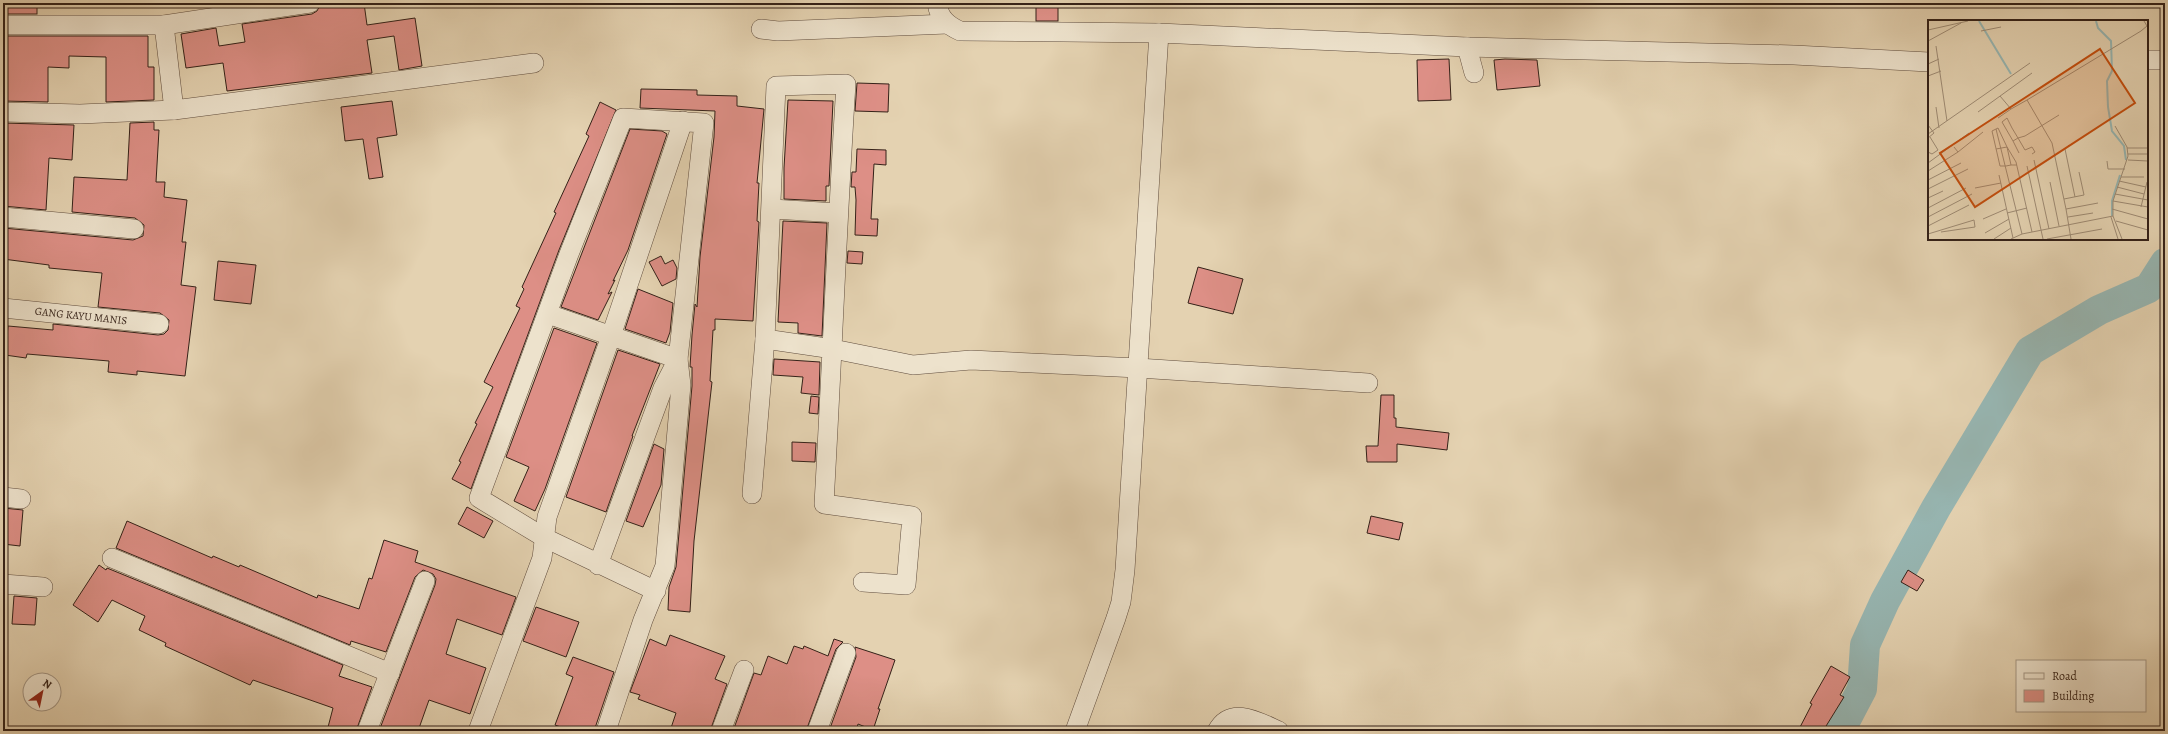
<svg xmlns="http://www.w3.org/2000/svg" width="2168" height="734" font-family="Alegreya,serif">
  <style>
    .lines { fill: none; stroke-linecap: round; stroke-linejoin: round }
    .river { stroke: #97b6b2; stroke-width: 30 }
    .building { fill: #dd8f86; stroke: #342118 }
    .street-casing { stroke: #604d3e; stroke-width: 20 }
    .street { stroke: #ede2cc; stroke-width: 19 }
    .labels { text-anchor: middle; dominant-baseline: central; stroke-width: 3.5; stroke-linejoin: round; paint-order: stroke }
    .street-label { font-size: 11px; fill: #342118; stroke: #ede2cc }
    .inset-river { fill: none; stroke: #97b6b2; stroke-width: 2 }
    .inset-road { fill: none; stroke: #9e8b74; stroke-width: 1 }
    .view { fill: #c44e0e; fill-opacity: 0.15; stroke: #c44e0e; stroke-width: 2 }
    .inset-edge { fill: none; stroke: #342118; stroke-width: 2 }
  </style>
  <rect width="100%" height="100%" fill="#e4d2b1"/>
  <filter id="stains"><feTurbulence type="fractalNoise" baseFrequency=".005" numOctaves="4"/><feColorMatrix values="0 0 0 0 .2 0 0 0 0 .09 0 0 0 0 .02 0 0 0 .5 -.17"/></filter>
  <radialGradient id="worn" r=".72"><stop offset=".6" stop-color="#630" stop-opacity="0"/><stop offset="1" stop-color="#630" stop-opacity=".3"/></radialGradient>
  <g class="lines">
    <path class="river" d="M1840 731 1862 689 1865 645 1885 601 1936 508 2030 351 2099 310 2149 288 2165 263"/>
  </g>
  <g class="building">
    <rect x="3" y="3" width="34" height="11"/>
    <path d="M321 3H325L326 5 364 3 367 25 415 18 422 66 399 70 394 36 367 40 372 73 227 91 223 63 186 68 181 34 216 28 219 46 245 42 242 24 312 14 317 11Z"/>
    <rect x="1036" y="3" width="22" height="18"/>
    <path d="M3 36H148V67H154V100L106 102V57L69 56V68L48 67V102L3 101Z"/>
    <path d="M1449 59 1451 100 1418 101 1417 60Z"/>
    <path d="M1505 59 1537 60 1540 86 1497 90 1494 60Z"/>
    <path d="M857 83 889 84 888 112 855 111Z"/>
    <path d="M641 89 697 90V95L737 96V106L764 109 757 183H759L757 221 759 222 753 321 715 319V330H713L710 381 712 382 694 541 690 612 668 610 669 587 676 567 692 386V367H690L692 335 695 304 697 307 700 257 714 137 715 111 640 108Z"/>
    <path d="M788 100 833 101 829 186H826V201L784 199V168Z"/>
    <path d="M392 101 397 135 377 138 383 177 369 179 363 139 345 141 341 107Z"/>
    <path d="M600 102 616 110 559 250 471 489 452 479 461 462 459 461 477 424 475 423 493 387 484 382 520 308 516 306 524 289 522 287 556 213 554 212 589 136 586 134Z"/>
    <path d="M154 122V130H159L156 182H165L164 197 187 200 182 242H186L181 285 196 287 185 376 137 371V375L108 372 109 361 27 354 26 358 5 355 8 326 53 330V324L158 335 164 334 168 330 169 320 160 313 98 307 102 273 49 268V265L3 259V228L133 240 143 236 144 225 135 218 72 212 74 177 127 180 130 123Z"/>
    <path d="M3 123 74 125 72 160 49 158 46 210 3 206Z"/>
    <path d="M630 129 662 131 667 134 628 250 613 281 615 280 608 294 612 292 598 320 561 307Z"/>
    <path d="M857 149 886 150V165L874 164 871 219H878L877 236 855 235 856 200 855 187H851L852 172H856Z"/>
    <path d="M783 221 827 223 822 336 798 333V323L778 322Z"/>
    <path d="M848 251 863 252 862 264 847 263Z"/>
    <path d="M661 256 665 264 673 260 677 268 676 279 662 286 649 262Z"/>
    <path d="M218 261 256 265 251 304 214 300Z"/>
    <path d="M1198 267 1243 279 1233 314 1188 303Z"/>
    <path d="M638 289 673 303 670 332 666 343 625 329Z"/>
    <path d="M554 328 597 343 545 489 535 511 514 501 529 467 506 457Z"/>
    <path d="M618 350 660 364 632 436H633L606 512 566 497Z"/>
    <path d="M774 359 820 362 819 395 801 393 803 377 773 375Z"/>
    <path d="M1381 395H1394V418H1396V427L1449 433 1447 450 1397 444V462H1367L1366 446H1378Z"/>
    <path d="M811 396 819 397 818 414 809 413Z"/>
    <path d="M792 442 816 443 815 462 792 461Z"/>
    <path d="M654 444 664 449 661 485 643 527 626 521Z"/>
    <path d="M467 507 493 521 484 538 458 524Z"/>
    <path d="M3 508 23 510 20 546 3 544Z"/>
    <path d="M1371 516 1403 523 1399 540 1367 533Z"/>
    <path d="M127 521 212 558 213 556 239 567 240 565 317 598 318 595 359 609 369 578 372 579 384 540 418 551 415 562 516 597 502 635 457 619 446 654 486 668 470 714 429 700 418 731H379L435 585 436 579 433 574 423 570 415 577 386 652 351 641 350 645 116 548Z"/>
    <path d="M99 565 106 570 107 568 343 665 339 676 372 687 356 731H327L333 708 253 680 250 685 165 646 166 643 139 630 145 616 112 600 98 622 73 605Z"/>
    <path d="M1908 570 1924 580 1917 591 1901 582Z"/>
    <path d="M14 596 37 598 35 625 12 624Z"/>
    <path d="M536 607 579 622 566 657 523 641Z"/>
    <path d="M670 635 725 656 715 679 727 684 710 731H670L676 713 638 699 640 695 630 692 650 639 666 646Z"/>
    <path d="M834 639 843 642 836 649 806 731H733L754 673 761 675 768 656 787 664 794 646 803 649 804 646 828 656Z"/>
    <path d="M855 647 895 660 878 709H880L873 730 858 724 856 731H829L856 657Z"/>
    <path d="M573 657 614 672 594 731H572L555 725 573 677 566 674Z"/>
    <path d="M1831 666 1850 677 1840 695 1844 697 1823 731H1798L1812 704 1810 703Z"/>
  </g>
  <g class="lines">
    <g class="street-casing">
      <g id="street">
        <path d="M937 3C939 18 947 25 960 31L1159 33"/>
        <path d="M3 25H164L310 3"/>
        <path d="M164 25 174 110 534 63"/>
        <path d="M761 29 778 31 947 24"/>
        <path d="M1467 47 1474 73"/>
        <path d="M2147 60H2165"/>
        <path d="M3 112 80 114 174 110"/>
        <path d="M772 209 838 213"/>
        <path d="M3 217 134 229"/>
        <path d="M3 308 159 324"/>
        <path d="M548 314 678 359 681 385 665 566 643 620 606 731"/>
        <path d="M752 494 765 339"/>
        <path d="M3 497 21 499"/>
        <path d="M112 558 390 673"/>
        <path d="M598 565 663 388 678 359 704 123 623 118 569 254 479 498 545 538 656 591"/>
        <path d="M863 582 906 585 912 516 824 504C832 364 837 224 846 84L776 86 765 339 833 349 913 365 971 360 1138 368 1368 383"/>
        <path d="M3 584 43 587"/>
        <path d="M367 731 425 581"/>
        <path d="M478 731 542 558 547 517 611 336 683 121"/>
        <path d="M721 731 744 670"/>
        <path d="M817 731 846 653"/>
        <path d="M1075 731 1116 618 1121 602 1125 570 1159 33 1467 47 1794 55 1929 62"/>
        <path d="M1217 731C1231 705 1259 722 1279 731"/>
      </g>
    </g>
    <use href="#street" class="street"/>
  </g>
  <g class="labels">
    <g class="street-label">
      <text transform="translate(81 316) rotate(6)">GANG KAYU MANIS</text>
    </g>
  </g>
  <g transform="translate(1928 20)">
    <rect width="220" height="220" fill="#e4d2b1"/>
    <path class="inset-river" d="M51 1 83 54M168 1 170 8 183 21 184 51 179 61 180 87 184 111 196 126 198 140M184 196V181L192 155"/>
    <path class="inset-road" d="M0 10 40 1M53 11 73 7M0 21 33 3M8 26 19 101M0 44 11 39M0 56 13 51M72 76 83 89 99 80M8 87 11 108M50 92 104 53M70 98 83 89M0 105 6 113 0 118M68 109 94 214M0 114 102 43M85 121 91 133M141 125 137 129 147 177M26 127 30 132 55 112M199 128H220M68 129 79 127 88 142 104 212M0 132 4 134 10 130 2 117M104 134 107 132 104 127 97 130 90 118 84 108 79 98 74 102 85 121 90 118 97 116 131 95M200 134H220M106 140 121 209M200 140 220 141M179 141 180 149H197M0 143 41 113M83 145 79 127 70 108 64 111 72 146H78L83 145H89M99 146 115 219M0 151 30 132M71 155 85 218M193 157H216M0 160 33 143M191 161 218 167M122 162 131 206M189 167 216 174M47 168 73 163M0 169 40 149M187 174 220 180M0 178 15 171M136 179 156 175 151 152M185 181 220 187M213 187 219 162M0 188 38 168M138 189 124 123 99 80 213 11 219 6 216 1M184 189 220 199M79 193 99 188M185 196V181L200 136 199 127 187 106M0 197 44 174M140 197 165 193M183 197 190 219M55 199 78 189M188 201 220 210M0 206 41 185M57 213 81 199M0 214 46 200 47 207 13 212M66 219 83 208M83 219 94 214 185 196 194 219M119 219 174 209M143 219 138 189 170 183"/>
    <path class="view" d="M172 29 207 83 47 187 12 133Z"/>
    <rect width="220" height="220" class="inset-edge"/>
  </g>
  <rect width="2168" height="734" fill="none" stroke="#e4d2b1" stroke-width="16"/>
  <rect x="4" y="4" width="2160" height="726" fill="none" stroke="#342118" stroke-width="2"/>
  <rect x="8" y="8" width="2152" height="718" fill="none" stroke="#342118"/>
  <rect x="2016" y="660" width="130" height="52" fill="#ede2cc" stroke="#a39584"/>
  <rect x="2024" y="673" width="20" height="6" fill="#ede2cc" stroke="#a39584"/>
  <text x="2052" y="680" font-size="12" fill="#342118">Road</text>
  <rect x="2024" y="690" width="20" height="12" fill="#dd8f86" stroke="#a39584"/>
  <text x="2052" y="700" font-size="12" fill="#342118">Building</text>
  <g transform="translate(42 692) rotate(33)"><circle r="19" fill="#ede2cc" stroke="#a39584"/>
  <path d="M0-3L7 15L0 10L-7 15Z" fill="#8f2418"/>
  <text y="-6" font-size="11" font-weight="bold" text-anchor="middle" fill="#342118">N</text>
  </g>
  <rect width="100%" height="100%" filter="url(#stains)"/>
  <rect width="100%" height="100%" fill="url(#worn)"/>
</svg>
